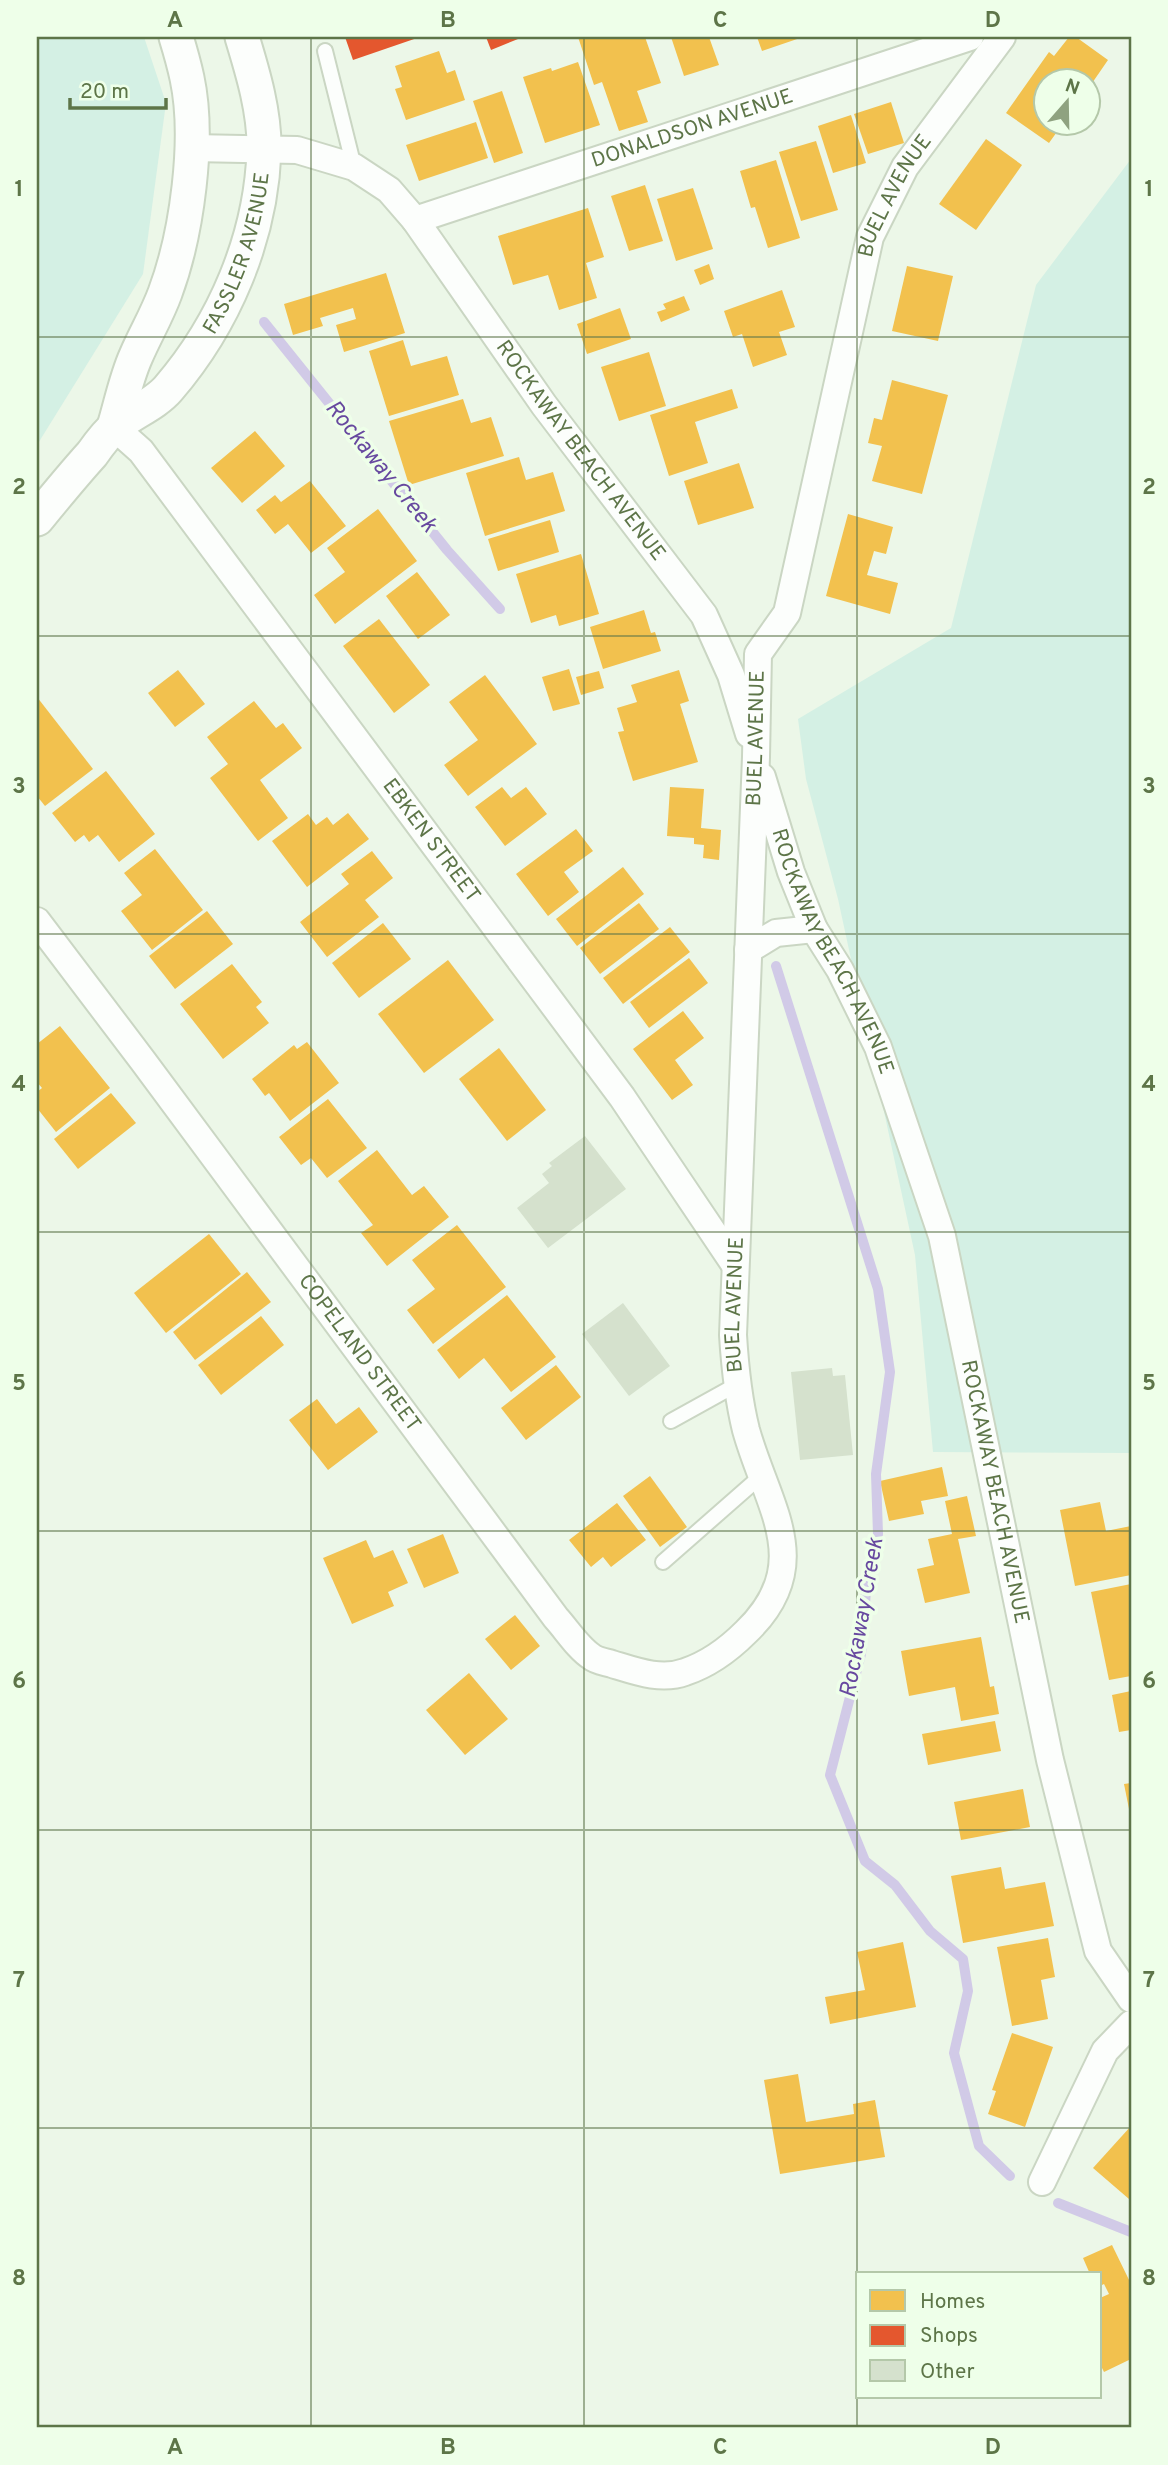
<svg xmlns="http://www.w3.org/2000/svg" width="1168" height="2465" font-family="Overpass,sans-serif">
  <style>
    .green { fill: #d4f0e4 }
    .homes { fill: #f2c14e }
    .shops { fill: #e4572e }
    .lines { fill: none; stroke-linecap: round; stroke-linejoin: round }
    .stream { stroke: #d1cae7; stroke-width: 10 }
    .building { fill: #d5e1cd }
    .service-casing { stroke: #cad6c3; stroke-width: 18 }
    .minor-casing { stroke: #cad6c3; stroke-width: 30 }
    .tertiary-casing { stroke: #cad6c3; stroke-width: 37 }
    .service { stroke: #fcfefc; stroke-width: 14 }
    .minor { stroke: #fcfefc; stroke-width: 26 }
    .tertiary { stroke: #fcfefc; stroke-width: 33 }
    .grid { fill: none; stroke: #5d7548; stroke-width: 2; stroke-opacity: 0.55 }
    .labels { text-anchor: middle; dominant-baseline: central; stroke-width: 7; stroke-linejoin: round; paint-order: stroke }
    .street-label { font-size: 21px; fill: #5d7548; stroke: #eeffe9 }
    .water-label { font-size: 23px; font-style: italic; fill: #67499f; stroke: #eeffe9 }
    .neatline { fill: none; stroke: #5d7548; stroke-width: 2.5 }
    .grid-label { font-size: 23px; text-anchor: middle; font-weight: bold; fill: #5d7548 }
  </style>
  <rect width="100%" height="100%" fill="#ecf7e8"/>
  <g class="green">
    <path d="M37 37H144L166 103 143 274 37 445Z"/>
    <path d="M1131 159V1453L933 1452 915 1255 838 899 806 779 798 719 951 628 1036 285Z"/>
  </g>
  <g class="homes">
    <path d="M578 37H645L661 83 637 91 648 122 619 131 602 82 594 85Z"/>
    <path d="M671 37H709L719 65 684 76Z"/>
    <path d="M757 37H803L762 51Z"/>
    <path d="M1069 37H1076L1108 60 1088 89V80H1046V122H1064L1049 143 1006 113 1049 52 1054 56Z"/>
    <path d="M439 51 447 73 455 70 465 100 406 120 395 89 402 87 395 66Z"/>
    <path d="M578 62 600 125 545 143 523 77 551 68 552 71Z"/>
    <path d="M502 91 523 153 494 163 473 101Z"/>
    <path d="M891 102 904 143 868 154 854 114Z"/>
    <path d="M851 115 866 163 833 173 818 126Z"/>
    <path d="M476 122 488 158 419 181 406 145Z"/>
    <path d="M986 139 1022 165 976 230 939 204Z"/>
    <path d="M816 141 838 210 801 221 779 152Z"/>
    <path d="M776 160 800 238 768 248 755 207 751 208 740 171Z"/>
    <path d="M645 185 663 241 629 251 611 196Z"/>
    <path d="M693 188 713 249 676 261 657 199Z"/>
    <path d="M588 208 604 257 586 263 597 298 559 310 548 275 513 285 498 236Z"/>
    <path d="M709 264 714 279 700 285 694 270Z"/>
    <path d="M907 266 953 276 938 341 892 331Z"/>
    <path d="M386 273 405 333 344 352 336 325 356 319 353 308 320 318 323 326 293 335 284 304Z"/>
    <path d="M782 290 795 327 779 332 787 355 753 367 742 334 733 337 724 311Z"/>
    <path d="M684 296 690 310 661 322 657 312 666 309 663 304Z"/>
    <path d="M620 308 631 339 587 354 577 324Z"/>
    <path d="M403 340 411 366 447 356 459 395 389 416 369 351Z"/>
    <path d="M649 352 666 406 619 421 601 367Z"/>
    <path d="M892 380 948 395 922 494 872 481 882 446 868 443 874 418 882 420Z"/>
    <path d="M732 389 738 408 695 422 708 463 669 476 650 415Z"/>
    <path d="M463 399 471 423 491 417 504 456 409 485 389 421Z"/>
    <path d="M255 431 285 466 242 503 211 468Z"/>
    <path d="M519 457 526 480 553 472 565 511 485 536 466 473Z"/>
    <path d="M739 463 754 508 698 525 684 481Z"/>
    <path d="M310 481 346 526 311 553 288 524 275 534 256 510 275 495 281 502Z"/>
    <path d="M378 509 417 561 335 624 314 595 345 572 327 548Z"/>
    <path d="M848 514 893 527 886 554 874 551 867 575 898 583 890 614 826 596Z"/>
    <path d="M550 520 559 552 498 571 488 539Z"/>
    <path d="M581 554 599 614 559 626 556 615 531 623 516 574Z"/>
    <path d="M417 572 450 615 418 639 386 596Z"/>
    <path d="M644 610 651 633 655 632 661 651 603 669 590 627Z"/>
    <path d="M379 619 430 685 394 713 343 646Z"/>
    <path d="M569 669 580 704 553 711 542 677Z"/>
    <path d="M178 670 205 704 175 727 148 693Z"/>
    <path d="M679 670 689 701 680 704 698 762 633 781 618 732 624 731 617 708 637 702 631 685Z"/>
    <path d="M599 671 604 688 581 695 576 677Z"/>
    <path d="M485 675 537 744 468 796 444 765 478 740 449 702Z"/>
    <path d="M37 697 93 769 45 806 37 796Z"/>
    <path d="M254 701 276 728 283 723 302 748 260 780 288 818 258 841 210 778 228 764 207 737Z"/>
    <path d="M106 771 155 834 119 862 98 835 89 842 84 835 75 842 52 813Z"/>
    <path d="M502 787 511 798 526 787 547 814 505 846 475 807Z"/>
    <path d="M670 787 704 789 701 828 721 830 719 860 703 858 704 845 694 844V838L667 836Z"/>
    <path d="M348 813 369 839 307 887 272 841 308 814 316 825 327 817 333 825Z"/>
    <path d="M576 829 593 851 564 872 579 892 548 916 516 874Z"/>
    <path d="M155 849 203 910 152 950 121 911 142 895 124 873Z"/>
    <path d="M372 851 393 878 365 900 379 917 327 957 300 922 349 884 341 874Z"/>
    <path d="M623 867 644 894 577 946 556 919Z"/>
    <path d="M639 903 659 929 600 974 580 948Z"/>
    <path d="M207 911 233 944 175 989 149 956Z"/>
    <path d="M383 923 411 959 359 998 332 963Z"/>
    <path d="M670 927 690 952 623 1004 603 978Z"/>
    <path d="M689 958 708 983 649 1028 630 1002Z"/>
    <path d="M448 960 494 1020 424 1073 378 1014Z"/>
    <path d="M232 964 262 1002 256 1007 269 1023 223 1059 180 1004Z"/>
    <path d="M683 1011 704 1038 675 1060 693 1085 672 1100 633 1049Z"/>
    <path d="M60 1026 110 1088 56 1132 37 1108V1092L42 1088 37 1082V1044Z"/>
    <path d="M307 1042 339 1083 290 1121 269 1093 265 1096 252 1079 294 1045 297 1049Z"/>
    <path d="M499 1048 546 1110 507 1141 459 1079Z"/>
    <path d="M111 1093 136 1123 78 1169 54 1139Z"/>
    <path d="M328 1099 367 1148 327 1178 311 1158 301 1165 279 1137Z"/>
    <path d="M377 1150 412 1195 424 1186 449 1217 387 1266 361 1233 373 1225 338 1181Z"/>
    <path d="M457 1225 506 1287 433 1344 407 1310 435 1289 412 1260Z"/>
    <path d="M209 1234 241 1274 166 1333 134 1293Z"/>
    <path d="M247 1272 271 1302 195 1360 173 1332Z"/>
    <path d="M507 1295 556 1357 511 1392 484 1358 459 1379 437 1350Z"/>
    <path d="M261 1316 284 1345 221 1395 198 1365Z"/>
    <path d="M556 1365 581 1397 526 1440 501 1408Z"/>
    <path d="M317 1399 336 1424 359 1407 378 1432 328 1470 289 1420Z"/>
    <path d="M942 1467 948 1496 921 1501 924 1514 889 1521 880 1481Z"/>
    <path d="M650 1476 687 1527 660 1547 623 1496Z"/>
    <path d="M967 1496 976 1536 958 1539 970 1593 925 1603 917 1569 934 1565 928 1539 952 1534 945 1501Z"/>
    <path d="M1100 1502 1106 1531 1131 1526V1575L1075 1586 1060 1510Z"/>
    <path d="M617 1503 646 1540 611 1567 603 1557 591 1567 569 1540Z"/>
    <path d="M443 1534 459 1573 424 1588 407 1549Z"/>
    <path d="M366 1540 374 1558 393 1550 408 1583 388 1592 394 1606 352 1624 323 1558Z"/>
    <path d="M1131 1584V1676L1109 1680 1091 1592Z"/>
    <path d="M515 1615 540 1646 511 1670 485 1639Z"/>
    <path d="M981 1637 990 1687 994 1686 999 1714 961 1721 955 1687 909 1696 901 1651Z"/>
    <path d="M469 1673 508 1719 465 1755 426 1710Z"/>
    <path d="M1131 1691V1730L1119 1732 1112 1695Z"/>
    <path d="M995 1721 1001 1751 928 1765 922 1734Z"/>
    <path d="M1131 1783V1814H1130L1124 1784Z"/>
    <path d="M1023 1789 1030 1827 961 1840 954 1802Z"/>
    <path d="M1001 1867 1005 1889 1045 1882 1054 1926 963 1943 951 1876Z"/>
    <path d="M1048 1938 1055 1977 1041 1980 1048 2019 1012 2026 997 1947Z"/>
    <path d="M903 1942 916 2007 830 2024 825 1997 865 1990 857 1952Z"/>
    <path d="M1012 2033 1053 2047 1025 2127 988 2114 996 2091 992 2090Z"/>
    <path d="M798 2074 806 2122 854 2114 853 2104 875 2100 885 2157 780 2174 764 2080Z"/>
    <path d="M1131 2126V2196L1129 2199 1093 2168Z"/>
    <path d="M1112 2245 1131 2284V2359L1104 2372 1100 2364V2298L1109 2294 1104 2284 1100 2286V2274H1090L1083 2258Z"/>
  </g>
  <g class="shops">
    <path d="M345 37H420L353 60Z"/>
    <path d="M486 37H517L518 39 491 50Z"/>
  </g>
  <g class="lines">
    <g class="stream">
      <path d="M264 322 447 550 500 609"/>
      <path d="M776 966 878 1289 890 1372 876 1474 878 1534 867 1578 861 1654 830 1775 865 1861 895 1885 930 1931 963 1959 968 1991 954 2053 979 2146 1010 2176"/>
      <path d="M1058 2203 1131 2232"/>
    </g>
  </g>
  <g class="building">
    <path d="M585 1136 626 1189 548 1248 517 1208 549 1183 542 1174 552 1166 549 1163Z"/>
    <path d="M623 1303 670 1366 629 1396 582 1334Z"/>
    <path d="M832 1368 833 1376 845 1375 853 1455 800 1460 791 1372Z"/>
  </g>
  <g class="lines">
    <g class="service-casing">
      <g id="service">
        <path d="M325 51 354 167"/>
        <path d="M671 1421 736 1385"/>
        <path d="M663 1562 761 1476"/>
      </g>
    </g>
    <g class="minor-casing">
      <g id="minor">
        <path id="s1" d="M192 148 297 150 354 167 389 190 415 220 544 405 704 615 731 675 749 734"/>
        <path id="s2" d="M415 220 970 37"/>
        <path id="s3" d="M114 427 141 451 622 1097 735 1265"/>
        <path id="s4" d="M762 777 791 872 814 929 840 970 878 1047 942 1236 1050 1760 1098 1951 1131 1999"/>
        <path id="s5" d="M37 921 143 1061 556 1618C567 1630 578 1648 592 1657 597 1661 606 1662 612 1664 635 1671 661 1681 685 1672 709 1664 728 1650 746 1632 817 1564 767 1506 746 1430 738 1398 735 1367 733 1335L756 757 758 654 787 613 870 237 905 167 1002 37"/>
        <path d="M748 950 776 933 814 929"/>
        <path d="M1042 2182 1105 2051 1131 2024"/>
      </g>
    </g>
    <g class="tertiary-casing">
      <g id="tertiary">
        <path d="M114 427C121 404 126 378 136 356 145 335 157 315 165 293 187 234 200 139 187 78 184 64 180 50 176 37"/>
        <path id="s6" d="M37 519C55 497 73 475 92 454 99 444 107 433 116 426 132 413 155 404 168 389 224 324 261 238 264 151 265 113 253 73 242 37"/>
      </g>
    </g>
    <use href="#service" class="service"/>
    <use href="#minor" class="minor"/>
    <use href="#tertiary" class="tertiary"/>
  </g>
  <path class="grid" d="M311 37V2428M584 37V2428M857 37V2428M37 337H1131M37 636H1131M37 934H1131M37 1232H1131M37 1531H1131M37 1830H1131M37 2128H1131"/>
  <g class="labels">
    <g class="street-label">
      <text stroke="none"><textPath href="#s2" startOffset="292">DONALDSON AVENUE</textPath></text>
      <text stroke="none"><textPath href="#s5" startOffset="2571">BUEL AVENUE</textPath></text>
      <text stroke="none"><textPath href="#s6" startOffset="341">FASSLER AVENUE</textPath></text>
      <text stroke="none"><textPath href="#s1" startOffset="530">ROCKAWAY BEACH AVENUE</textPath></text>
      <text stroke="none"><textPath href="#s5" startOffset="2004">BUEL AVENUE</textPath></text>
      <text stroke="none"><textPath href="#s3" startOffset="522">EBKEN STREET</textPath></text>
      <text stroke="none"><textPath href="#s4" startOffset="189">ROCKAWAY BEACH AVENUE</textPath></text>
      <text stroke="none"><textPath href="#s5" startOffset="1437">BUEL AVENUE</textPath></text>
      <text stroke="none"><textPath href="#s5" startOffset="539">COPELAND STREET</textPath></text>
      <text stroke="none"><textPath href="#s4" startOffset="756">ROCKAWAY BEACH AVENUE</textPath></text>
    </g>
    <g class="water-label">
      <text transform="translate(380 467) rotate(51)">Rockaway Creek</text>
      <text transform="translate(863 1618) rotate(-80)">Rockaway Creek</text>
    </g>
  </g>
  <rect width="1168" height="2465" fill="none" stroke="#eeffe9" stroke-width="77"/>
  <rect x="856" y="2272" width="245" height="126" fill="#eeffe9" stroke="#b4c8a9" stroke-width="2"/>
  <rect x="870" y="2290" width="35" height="21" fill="#f2c14e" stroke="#b4c8a9" stroke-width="2"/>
  <text x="920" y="2308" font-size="21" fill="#5d7548">Homes</text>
  <rect x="870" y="2325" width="35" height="21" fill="#e4572e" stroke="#b4c8a9" stroke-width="2"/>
  <text x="920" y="2342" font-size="21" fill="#5d7548">Shops</text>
  <rect x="870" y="2360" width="35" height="21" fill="#d5e1cd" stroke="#b4c8a9" stroke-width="2"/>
  <text x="920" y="2378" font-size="21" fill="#5d7548">Other</text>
  <g transform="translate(1067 102) rotate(20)"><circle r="33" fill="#eeffe9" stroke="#b4c8a9" stroke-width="2"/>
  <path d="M0-5L12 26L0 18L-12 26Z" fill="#8fa280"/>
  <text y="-10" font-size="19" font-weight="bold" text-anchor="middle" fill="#5d7548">N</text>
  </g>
  <path d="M70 98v10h96v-10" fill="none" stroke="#5d7548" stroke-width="3.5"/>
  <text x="80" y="98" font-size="21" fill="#5d7548" stroke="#eeffe9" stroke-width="5" paint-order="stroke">20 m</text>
  <rect x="38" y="38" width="1092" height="2388" class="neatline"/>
  <g class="grid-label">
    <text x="175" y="27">A</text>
    <text x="448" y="27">B</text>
    <text x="720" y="27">C</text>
    <text x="993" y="27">D</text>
    <text x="19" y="196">1</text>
    <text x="1149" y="196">1</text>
    <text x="19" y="494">2</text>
    <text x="1149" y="494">2</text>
    <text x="19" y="793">3</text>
    <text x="1149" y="793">3</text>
    <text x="19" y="1091">4</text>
    <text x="1149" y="1091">4</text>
    <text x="19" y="1390">5</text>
    <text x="1149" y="1390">5</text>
    <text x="19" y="1688">6</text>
    <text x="1149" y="1688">6</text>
    <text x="19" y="1987">7</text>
    <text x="1149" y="1987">7</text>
    <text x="19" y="2285">8</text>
    <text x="1149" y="2285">8</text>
    <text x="175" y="2454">A</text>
    <text x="448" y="2454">B</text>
    <text x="720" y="2454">C</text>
    <text x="993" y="2454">D</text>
  </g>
</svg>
